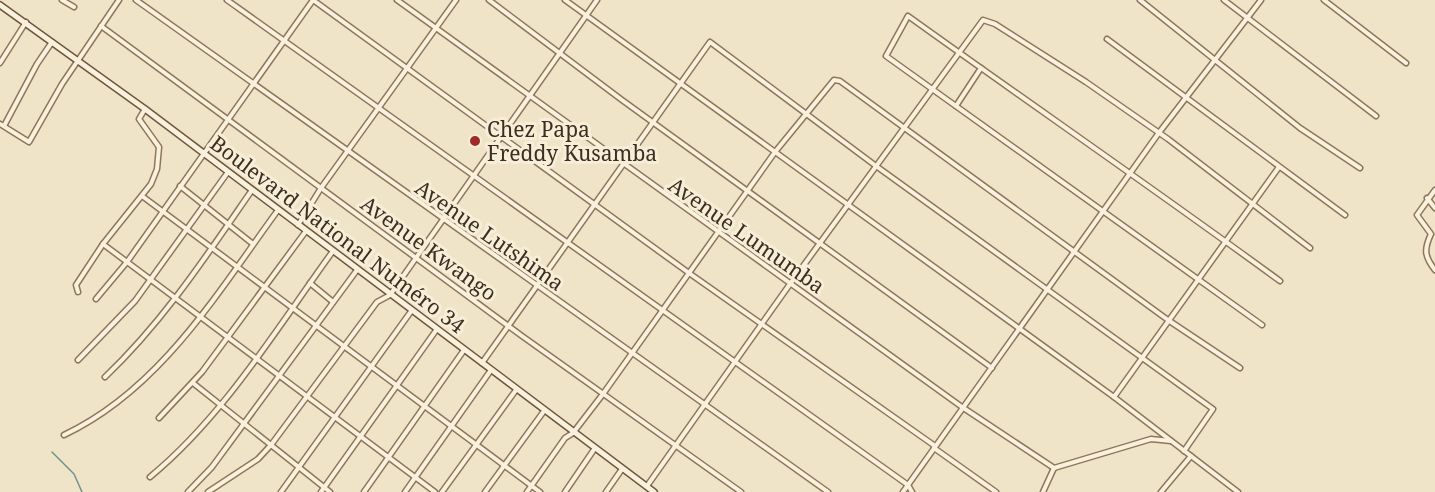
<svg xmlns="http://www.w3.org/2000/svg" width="1435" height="492" font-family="'Noto Serif',serif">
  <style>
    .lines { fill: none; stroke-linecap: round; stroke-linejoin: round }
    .stream { stroke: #6f938a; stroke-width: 1.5 }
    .street-casing { stroke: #8d765c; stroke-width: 7 }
    .secondary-casing { stroke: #6f573f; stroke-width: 8 }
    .street { stroke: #faf1dc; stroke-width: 4 }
    .secondary { stroke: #faf1dc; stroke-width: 5 }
    .poi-dot { fill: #9e2a2b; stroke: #f7eed8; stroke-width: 2 }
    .labels { text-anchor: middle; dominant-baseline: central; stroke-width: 6; stroke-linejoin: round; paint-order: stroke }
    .poi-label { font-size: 21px; fill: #3d2e20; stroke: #f7eed8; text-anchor: start }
    .street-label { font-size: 21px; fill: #3d2e20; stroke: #f7eed8 }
  </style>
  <rect width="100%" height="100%" fill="#f0e4c8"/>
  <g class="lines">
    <path class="stream" d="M52 452 74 474 82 492"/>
    <g class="street-casing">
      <g id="street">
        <path d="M62 0 74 7"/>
        <path d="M136 0 828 492"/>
        <path d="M227 0 908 485 912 492"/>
        <path d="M313 0 689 273 935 446"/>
        <path d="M397 0 962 407 1054 468"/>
        <path d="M489 0 622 100 992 368"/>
        <path d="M565 0 1114 397 1238 492"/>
        <path d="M1140 0 1300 128 1360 168"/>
        <path d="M1224 0 1376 116"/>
        <path d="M1324 0 1406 63"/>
        <path d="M101 26 522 336 741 492"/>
        <path d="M1107 39 1345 215"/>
        <path d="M0 63 26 22"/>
        <path d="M956 106 981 68"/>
        <path d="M0 124 29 142 62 84 119 0"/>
        <path d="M4 126 37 64 52 42"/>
        <path d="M180 186 253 244"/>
        <path d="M1435 190 1417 215 1431 234C1424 249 1424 256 1435 270"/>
        <path d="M142 196 540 492"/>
        <path d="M1427 198 1435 208"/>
        <path d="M298 225 321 188 456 0"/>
        <path d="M103 244 435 492"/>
        <path d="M310 283 333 302"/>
        <path d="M78 292 76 285 103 244 151 184 157 169 159 147 139 119 145 109"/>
        <path d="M96 299 127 262 313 0"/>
        <path d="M1262 325 886 56 908 16C1032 105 1157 191 1280 281"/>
        <path d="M78 360 135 301 228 172"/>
        <path d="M482 363 710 42 876 166 1213 409 1184 451"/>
        <path d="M105 377C163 322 207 255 252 190"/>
        <path d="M193 383 330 492"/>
        <path d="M1114 397 1279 167"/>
        <path d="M159 418 202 372 306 231"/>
        <path d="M64 435C160 390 218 292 278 210"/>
        <path d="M934 448 996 492"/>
        <path d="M1054 468 1151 439 1171 441"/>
        <path d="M150 477C224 416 277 328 333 251"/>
        <path d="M647 486 790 284 983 20 995 24 1086 82 1168 139 1310 248"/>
        <path d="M188 492 212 467 357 270"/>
        <path d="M208 492 258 459 271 445 377 302 390 295 597 0"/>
        <path d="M281 492 412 310"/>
        <path d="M321 492 437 329"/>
        <path d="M364 492 464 350"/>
        <path d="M405 492 491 370"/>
        <path d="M442 492 516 390"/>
        <path d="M485 492 544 411"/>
        <path d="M527 492 565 438 573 433 603 394 775 152 834 80 840 81 1168 320 1240 368"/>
        <path d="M565 492 595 448"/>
        <path d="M606 492 622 469"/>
        <path d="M903 492 1158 134 1261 0"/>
        <path d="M1043 492 1054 468"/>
        <path d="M1161 492 1191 456"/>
      </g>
    </g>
    <g class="secondary-casing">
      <path id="secondary" d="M0 5 145 109 654 492"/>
    </g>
    <use href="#street" class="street"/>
    <use href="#secondary" class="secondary"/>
  </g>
  <circle class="poi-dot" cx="475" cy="141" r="6"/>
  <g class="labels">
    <g class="poi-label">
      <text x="487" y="129">Chez Papa<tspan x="487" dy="24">Freddy Kusamba</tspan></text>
    </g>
    <g class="street-label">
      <text transform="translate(338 234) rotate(37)">Boulevard National Numéro 34</text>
      <text transform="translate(490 235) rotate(35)">Avenue Lutshima</text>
      <text transform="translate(747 235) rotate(35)">Avenue Lumumba</text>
      <text transform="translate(429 248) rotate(36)">Avenue Kwango</text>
    </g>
  </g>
</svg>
